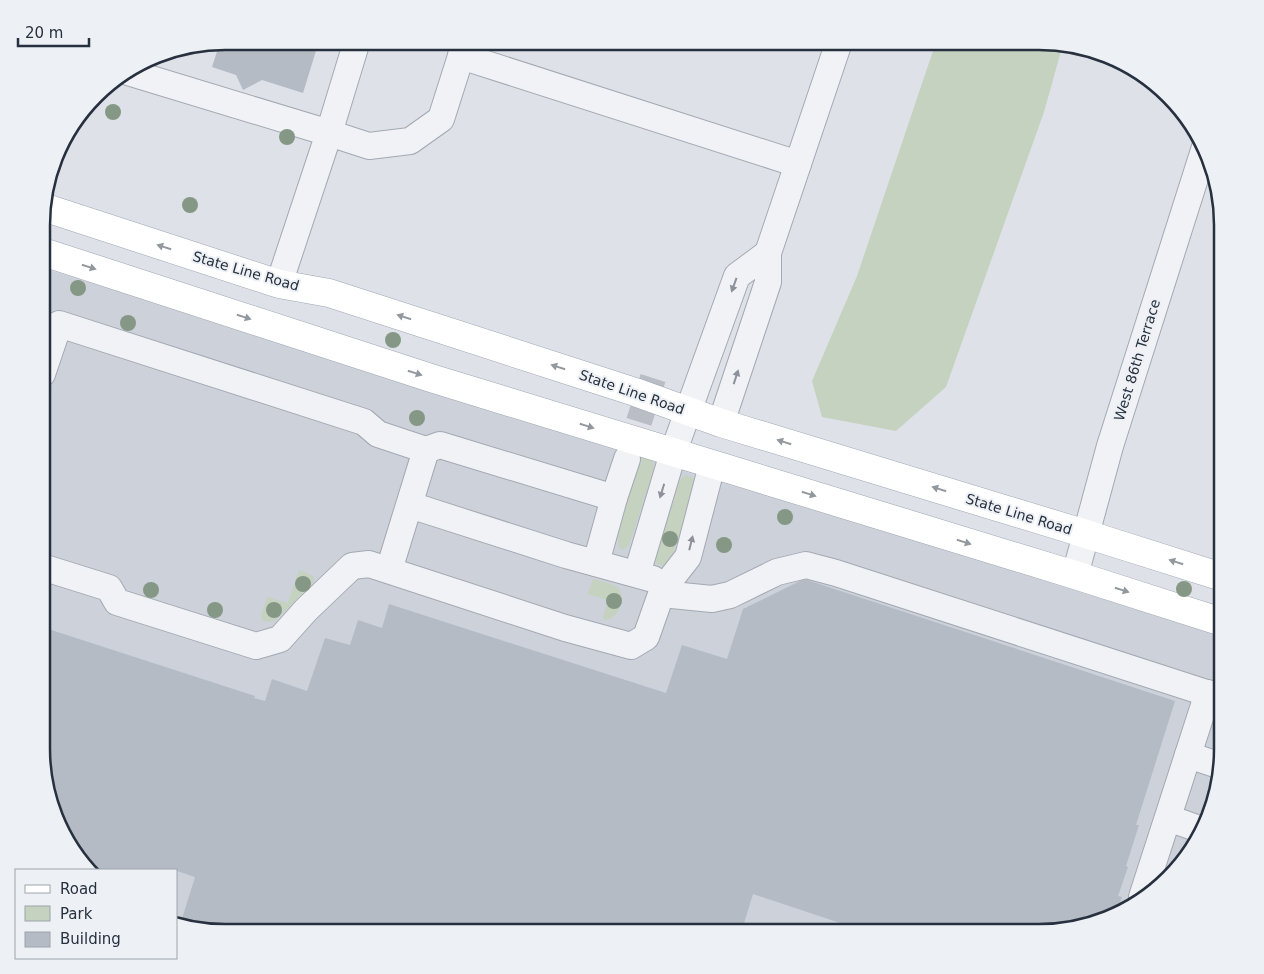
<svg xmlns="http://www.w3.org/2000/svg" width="1264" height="974" font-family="'DejaVu Sans',sans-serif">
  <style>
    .built { fill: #ccd1da }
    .green { fill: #c4d2bf }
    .building { fill: #b5bbc4 }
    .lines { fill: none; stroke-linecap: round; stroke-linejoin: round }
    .minor-tunnel { stroke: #b9bec6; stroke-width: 26; stroke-dasharray: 26 13; stroke-linecap: butt }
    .minor-casing { stroke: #a3a9b2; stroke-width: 28 }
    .major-casing { stroke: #9da6b3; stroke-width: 29 }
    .minor { stroke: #f0f2f6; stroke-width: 26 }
    .major { stroke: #fff; stroke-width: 28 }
    .tree { fill: #859785 }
    .oneway { fill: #93989e }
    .oneway2 { fill: #8c919a }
    .labels { text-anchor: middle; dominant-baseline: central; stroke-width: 4; stroke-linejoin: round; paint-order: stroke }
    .street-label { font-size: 14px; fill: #27303e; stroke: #edf1f5 }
    .rim { fill: none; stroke: #27303e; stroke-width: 2.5 }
  </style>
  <rect width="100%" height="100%" fill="#dee2e8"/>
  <path class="built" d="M43 268 1222 629V761L1209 819 1177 870 1120 914 1039 933 213 932 176 924V870H91L60 831 42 761Z"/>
  <g class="green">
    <path d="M936 42H1051L1063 44 1044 112 946 387 896 431 822 417 812 381 857 276Z"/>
    <path d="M641 454 653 460 654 469 629 545 623 550 619 548 618 544 620 511 638 463 647 465 638 461Z"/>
    <path d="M686 475 693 478 695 486 670 562 665 566 659 565 655 562 656 556 679 482 681 479Z"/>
    <path d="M299 570 314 576V582L276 620 269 622 263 621 261 617 267 597 288 603Z"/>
    <path d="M593 579C599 581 611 583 616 586 628 596 619 619 605 620L603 617 608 600 588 594Z"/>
  </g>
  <g class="building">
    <path d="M225 41H319L303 93 262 80 243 90 236 75 212 67 220 42Z"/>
    <path d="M804 579 1175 701 1136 825H1139L1126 866 1128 867 1118 896 1122 897 1116 915 1039 933H870L753 894 741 933 213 932 180 925 195 877 171 869 170 870H91L60 831 42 761V627L255 696 254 698 265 701 272 679 307 691 325 638 350 645 358 620 382 628 389 604 666 693 682 645 727 659 743 609Z"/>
  </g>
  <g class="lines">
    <path class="minor-tunnel" d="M627 459 653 378"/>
    <g class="minor-casing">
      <g id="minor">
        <path d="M465 41 461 56 798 164"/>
        <path d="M128 72 329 133 357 41"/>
        <path d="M279 284 329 133 369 146 410 141 441 119 461 56"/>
        <path d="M42 374 59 324 364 422 378 434 426 450 440 445 614 498 596 563"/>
        <path d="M721 423 768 282V253L839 42"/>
        <path d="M614 498 627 459"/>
        <path d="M410 505 566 555 653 579"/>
        <path d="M42 567 109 588 117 602 256 646 280 639 306 610 352 566 369 564 565 628 631 646 646 637 665 583 670 580 688 557 712 465"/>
        <path d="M389 570 426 450"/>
        <path d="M637 574 673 453 737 276 768 253"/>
        <path d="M1075 575 1110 446 1205 147"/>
        <path d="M662 594 712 599 730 595 777 572 806 565 836 573 1222 698"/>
        <path d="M1188 755 1221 766"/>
        <path d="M1168 818 1202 830"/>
        <path d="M1142 897 1208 693"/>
      </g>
    </g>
    <g class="major-casing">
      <g id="major">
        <path d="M43 207 279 284 329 293 635 392 721 423 1086 534 1222 577"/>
        <path d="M43 252 434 379 1075 575 1222 622"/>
      </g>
    </g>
    <use href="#minor" class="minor"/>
    <use href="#major" class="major"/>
  </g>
  <g class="tree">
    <circle cx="113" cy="112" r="8"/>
    <circle cx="287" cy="137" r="8"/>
    <circle cx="190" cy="205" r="8"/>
    <circle cx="78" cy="288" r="8"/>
    <circle cx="128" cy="323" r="8"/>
    <circle cx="393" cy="340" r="8"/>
    <circle cx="417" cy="418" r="8"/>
    <circle cx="785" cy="517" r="8"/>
    <circle cx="670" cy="539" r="8"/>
    <circle cx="724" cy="545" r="8"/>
    <circle cx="303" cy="584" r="8"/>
    <circle cx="1184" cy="589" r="8"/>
    <circle cx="151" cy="590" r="8"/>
    <circle cx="614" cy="601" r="8"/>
    <circle cx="215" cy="610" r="8"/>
    <circle cx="274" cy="610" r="8"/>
  </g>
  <defs><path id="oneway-solid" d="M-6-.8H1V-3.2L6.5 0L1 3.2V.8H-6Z" transform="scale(1.25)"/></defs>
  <g class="oneway">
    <use href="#oneway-solid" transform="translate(164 247) rotate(-162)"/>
    <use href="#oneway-solid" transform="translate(89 267) rotate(18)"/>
    <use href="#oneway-solid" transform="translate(244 317) rotate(18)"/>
    <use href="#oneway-solid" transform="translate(404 317) rotate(-162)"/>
    <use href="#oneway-solid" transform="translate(558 367) rotate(-162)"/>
    <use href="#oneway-solid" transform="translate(415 373) rotate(18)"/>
    <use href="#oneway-solid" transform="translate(587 426) rotate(17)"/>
    <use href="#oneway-solid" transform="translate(784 442) rotate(-163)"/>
    <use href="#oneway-solid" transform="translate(939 489) rotate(-163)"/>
    <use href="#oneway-solid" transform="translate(809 494) rotate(17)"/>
    <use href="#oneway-solid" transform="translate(964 542) rotate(17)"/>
    <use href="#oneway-solid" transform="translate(1176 562) rotate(-162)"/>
    <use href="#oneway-solid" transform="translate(1122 590) rotate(18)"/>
  </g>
  <g class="oneway2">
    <use href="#oneway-solid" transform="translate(734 285) rotate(110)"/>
    <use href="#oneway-solid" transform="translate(736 377) rotate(-72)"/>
    <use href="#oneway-solid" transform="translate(662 491) rotate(107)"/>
    <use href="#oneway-solid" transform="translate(691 543) rotate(-76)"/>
  </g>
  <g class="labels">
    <g class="street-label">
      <text transform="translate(246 271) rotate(16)">State Line Road</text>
      <text transform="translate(1137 360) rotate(-73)">West 86th Terrace</text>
      <text transform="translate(632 392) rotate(19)">State Line Road</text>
      <text transform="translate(1019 514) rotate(17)">State Line Road</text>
    </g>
  </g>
  <path d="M0 0H1264V974H0ZM225 50H1039A175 175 0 0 1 1214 225V749A175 175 0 0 1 1039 924H225A175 175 0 0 1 50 749V225A175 175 0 0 1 225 50Z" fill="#edf1f5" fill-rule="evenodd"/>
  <path class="rim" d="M225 50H1039A175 175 0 0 1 1214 225V749A175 175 0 0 1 1039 924H225A175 175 0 0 1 50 749V225A175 175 0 0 1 225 50Z"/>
  <rect x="15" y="869" width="162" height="90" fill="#edf1f5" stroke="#9ea4ac"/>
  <rect x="25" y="885" width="25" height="8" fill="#ffffff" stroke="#9ea4ac"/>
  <text x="60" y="894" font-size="15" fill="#27303e">Road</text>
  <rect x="25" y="906" width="25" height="15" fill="#c4d2bf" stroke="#9ea4ac"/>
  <text x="60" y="919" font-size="15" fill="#27303e">Park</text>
  <rect x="25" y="932" width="25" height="15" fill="#b5bbc4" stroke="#9ea4ac"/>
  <text x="60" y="944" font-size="15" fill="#27303e">Building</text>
  <path d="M18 38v8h71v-8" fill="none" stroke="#27303e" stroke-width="2.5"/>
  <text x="25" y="38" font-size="15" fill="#27303e" stroke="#edf1f5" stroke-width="4" paint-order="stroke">20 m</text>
</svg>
